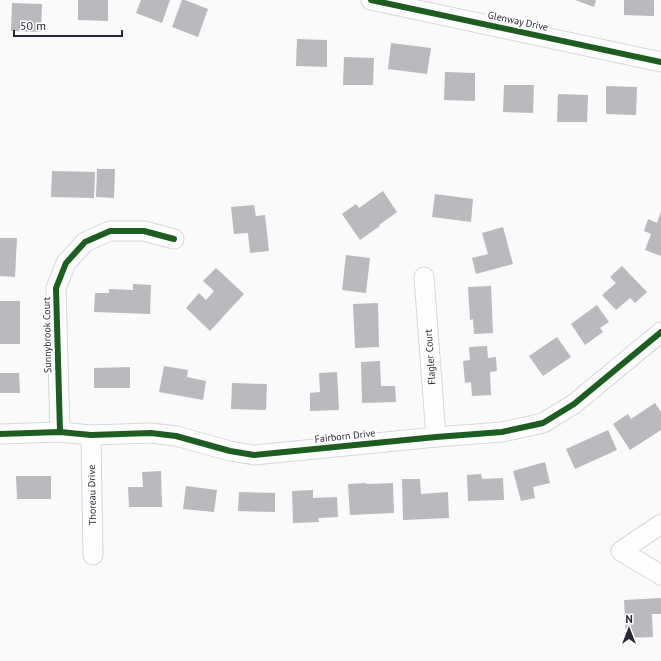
<svg xmlns="http://www.w3.org/2000/svg" width="661" height="661" font-family="'PT Sans',sans-serif">
  <style>
    .building { fill: #bbb8be }
    .lines { fill: none; stroke-linecap: round; stroke-linejoin: round }
    .minor-casing { stroke: #d6d6dd; stroke-width: 21 }
    .minor { stroke: #fefefe; stroke-width: 19 }
    .cycleway-casing { stroke: #fff; stroke-width: 8 }
    .cycleway { stroke: #1b5e20; stroke-width: 6 }
    .labels { text-anchor: middle; dominant-baseline: central; stroke-width: 4; stroke-linejoin: round; paint-order: stroke }
    .street-label { font-size: 10px; fill: #282734; stroke: #fff }
  </style>
  <rect width="100%" height="100%" fill="#fafafa"/>
  <g class="building">
    <path d="M78 0H108V21L78 20Z"/>
    <path d="M141 0H170L162 23 136 13Z"/>
    <path d="M182 0H185L208 9 198 37 172 27Z"/>
    <path d="M575 0H596L594 7Z"/>
    <path d="M624 0H654V16L624 15Z"/>
    <path d="M12 3 42 4 41 32 11 31Z"/>
    <path d="M297 39 327 40V67L296 66Z"/>
    <path d="M391 43 431 48 427 74 388 69Z"/>
    <path d="M344 57 374 58 373 85H343Z"/>
    <path d="M445 72 475 73V101L444 100Z"/>
    <path d="M504 85H534L533 113 503 112Z"/>
    <path d="M606 86 637 87 636 115 606 114Z"/>
    <path d="M558 94 588 95 587 122H557Z"/>
    <path d="M97 169H115L114 198 96 197Z"/>
    <path d="M52 171 95 172 94 198 51 197Z"/>
    <path d="M383 191 397 212 379 225 380 226 360 240 342 214 356 204 359 208Z"/>
    <path d="M435 194 473 199 471 222 432 217Z"/>
    <path d="M254 205 256 216 265 215 269 251 250 253 248 233 234 234 231 207Z"/>
    <path d="M661 211V256L645 250 651 234 644 231 648 219 657 223Z"/>
    <path d="M503 227 513 264 476 274 472 258 488 254 482 233Z"/>
    <path d="M0 238H17L15 277 0 276Z"/>
    <path d="M346 255 370 258 366 293 342 290Z"/>
    <path d="M622 266 647 292 635 303 630 298 616 310 602 295 616 283 610 277Z"/>
    <path d="M216 268 244 294 210 331 186 308 199 293 206 300 214 291 203 281Z"/>
    <path d="M133 284 151 285 150 314 94 312 95 293H109V289L133 290Z"/>
    <path d="M491 286 493 333 474 334 473 319 470 320 468 287Z"/>
    <rect x="0" y="301" width="20" height="43"/>
    <path d="M378 303 379 347 355 348 353 304Z"/>
    <path d="M597 305 609 322 600 328 603 332 585 345 571 324Z"/>
    <path d="M557 337 571 357 543 376 529 356Z"/>
    <path d="M487 346 488 358 496 357 497 371 490 372 491 395 472 396 471 382 465 383 463 361 470 360 469 347Z"/>
    <path d="M380 361 381 386H395L396 402 362 403 361 362Z"/>
    <path d="M164 366 188 370 187 377 206 381 203 400 159 392Z"/>
    <path d="M130 367V388H94V368Z"/>
    <path d="M337 372 339 410 310 411V393L320 392 319 373Z"/>
    <path d="M0 373H19L20 393H0Z"/>
    <path d="M232 383 267 384 266 410 231 409Z"/>
    <path d="M655 403 661 412V430L630 450 613 424 628 414 631 419Z"/>
    <path d="M608 430 617 450 575 469 566 449Z"/>
    <path d="M545 462 550 483 533 487 535 498 521 501 513 471Z"/>
    <path d="M161 471 162 507H129L128 487H143L142 472Z"/>
    <path d="M481 474 482 479 503 478 504 500 468 501 467 475Z"/>
    <path d="M16 476H51V499H17Z"/>
    <path d="M402 479H420L421 494 448 492 449 518 403 520Z"/>
    <path d="M366 483V484L393 483 394 513 350 515 348 484Z"/>
    <path d="M186 486 217 490 214 512 183 509Z"/>
    <path d="M313 490V498L337 497 338 517 318 518 319 522 293 523 292 491Z"/>
    <path d="M239 492 275 493V512L238 511Z"/>
    <path d="M661 598V614H652L653 637 626 638 624 600Z"/>
  </g>
  <g class="lines">
    <g class="minor-casing">
      <g id="minor">
        <path d="M371 0 661 62"/>
        <path d="M424 277 436 437"/>
        <path d="M60 432 56 288 66 263 85 242 110 231H144L174 239"/>
        <path d="M0 434 60 432 91 435 151 433 176 436 230 451 254 455 436 437 502 432 543 423 574 404 661 332"/>
        <path d="M91 435 93 555"/>
        <path d="M661 524 621 551 661 575"/>
      </g>
    </g>
    <use href="#minor" class="minor"/>
    <g class="cycleway-casing">
      <g id="cycleway">
        <path d="M371 0 661 62"/>
        <path d="M60 432 56 288 66 263 85 242 110 231H144L174 239"/>
        <path d="M0 434 60 432 91 435 151 433 176 436 230 451 254 455 436 437 502 432 543 423 574 404 661 332"/>
      </g>
    </g>
    <use href="#cycleway" class="cycleway"/>
  </g>
  <g class="labels">
    <g class="street-label">
      <text transform="translate(518 21) rotate(12)">Glenway Drive</text>
      <text transform="translate(47 335) rotate(-91)">Sunnybrook Court</text>
      <text transform="translate(430 357) rotate(-94)">Flagler Court</text>
      <text transform="translate(345 436) rotate(-6)">Fairborn Drive</text>
      <text transform="translate(92 495) rotate(-91)">Thoreau Drive</text>
    </g>
  </g>
  <g transform="translate(629 629)" stroke="#ffffff" stroke-width="3" paint-order="stroke">
  <path d="M0-3L7 15L0 10L-7 15Z" fill="#282734"/>
  <text y="-6" font-size="11" font-weight="bold" text-anchor="middle" fill="#282734">N</text>
  </g>
  <path d="M14 30v6h108v-6" fill="none" stroke="#282734" stroke-width="2"/>
  <text x="20" y="30" font-size="12" fill="#282734" stroke="#ffffff" stroke-width="3" paint-order="stroke">50 m</text>
</svg>
